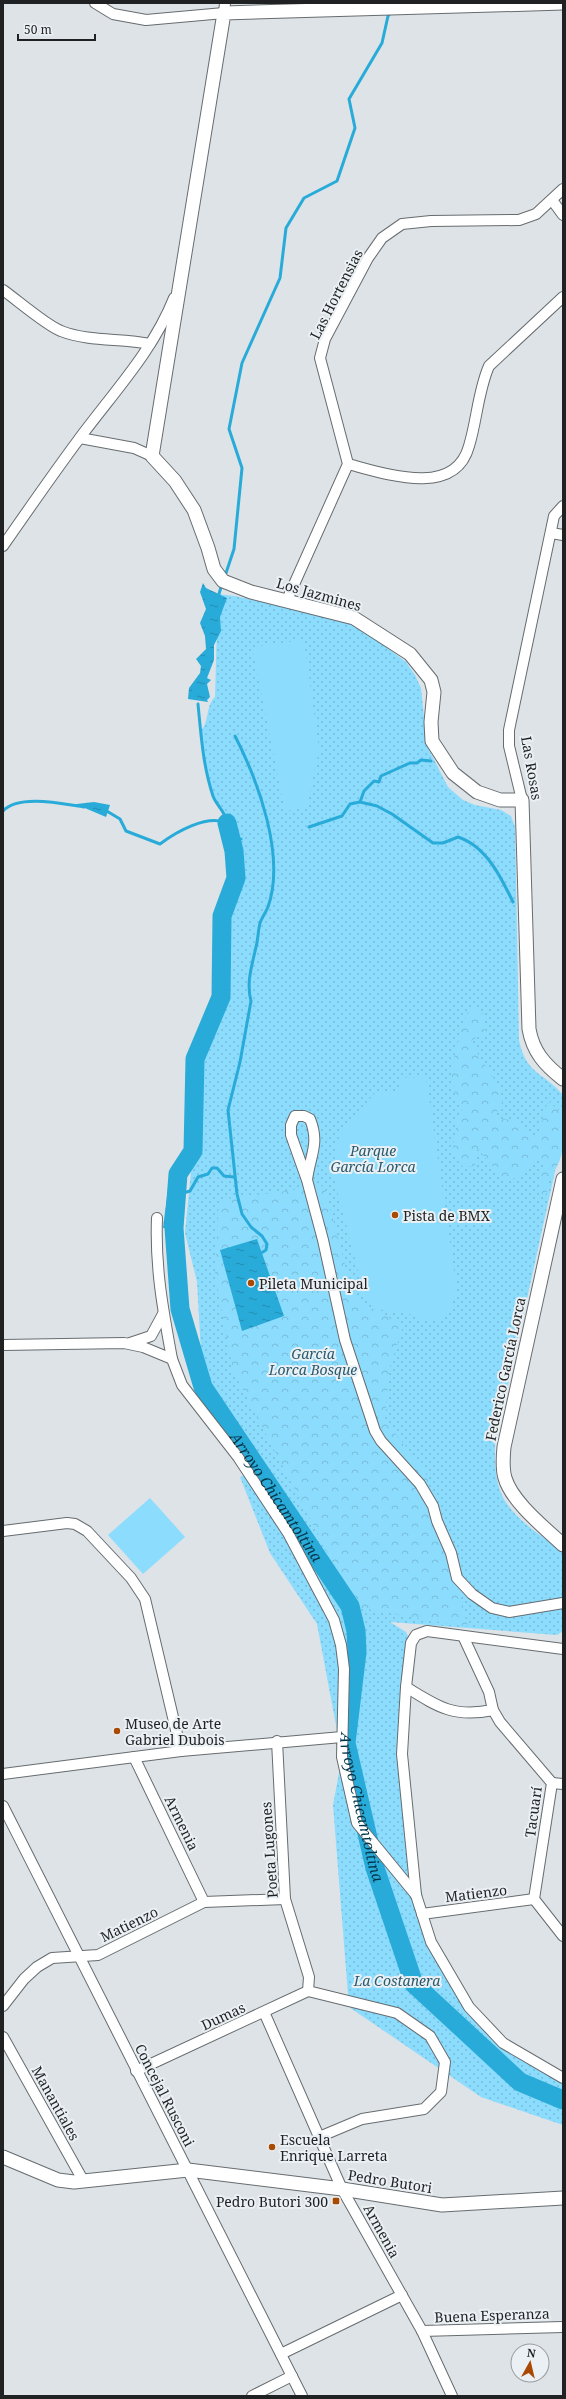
<svg xmlns="http://www.w3.org/2000/svg" width="566" height="2399" font-family="'Noto Serif',serif">
  <style>
    .green { fill: url(#green-dots) }
    .forest { fill: url(#forest-crowns) }
    .pitch { fill: #8cdcfe }
    .water { fill: url(#water-ripples) }
    .lines { fill: none; stroke-linecap: round; stroke-linejoin: round }
    .stream { stroke: #29abd9; stroke-width: 3 }
    .river { stroke: #29abd9; stroke-width: 19 }
    .street-casing { stroke: #676c6f; stroke-width: 12 }
    .secondary-casing { stroke: #676c6f; stroke-width: 15 }
    .street { stroke: #fff; stroke-width: 10 }
    .secondary { stroke: #fff; stroke-width: 13 }
    .poi-dot { fill: #aa4900; stroke: #eaf0f3; stroke-width: 1.5 }
    .labels { text-anchor: middle; dominant-baseline: central; stroke-width: 4; stroke-linejoin: round; paint-order: stroke }
    .street-label { font-size: 14px; fill: #1f2122; stroke: #eaf0f3 }
    .park-label { font-size: 14px; font-style: italic; fill: #295a6e; stroke: #eaf0f3 }
    .poi-label { font-size: 14px; fill: #1f2122; stroke: #eaf0f3; text-anchor: start }
    .water-label { font-size: 15px; font-style: italic; fill: #003649; stroke: #eaf0f3 }
  </style>
  <defs>
    <pattern id="green-dots" width="8" height="8" patternUnits="userSpaceOnUse"><rect width="8" height="8" fill="#8cdcfe"/><path d="M2 2h.1M6 6h.1" fill="none" stroke="#78bcd9" stroke-width="1.8" stroke-linecap="round"/></pattern>
    <pattern id="forest-crowns" width="20" height="18" patternUnits="userSpaceOnUse"><rect width="20" height="18" fill="#8cdcfe"/><path d="M2 6a3 3 0 1 1 6 0M12 15a3 3 0 1 1 6 0" fill="none" stroke="#78bcd9"/></pattern>
    <pattern id="water-ripples" width="26" height="14" patternUnits="userSpaceOnUse"><rect width="26" height="14" fill="#29abd9"/><path d="M2 4q2-2 4 0t4 0M15 11q2-2 4 0t4 0" fill="none" stroke="#238bb0"/></pattern>
  </defs>
  <rect width="100%" height="100%" fill="#dde3e6"/>
  <path class="green" d="M218 594 235 596 354 623 406 662 415 675 421 688 427 746 448 787 463 800 475 805 501 810 511 816 515 827 519 1040C526 1075 544 1072 563 1095V1135L495 1444C494 1490 501 1505 537 1533 546 1540 556 1546 563 1554V1631L557 1635 390 1622 406 1632 411 1643 402 1754 428 1934 479 2027 563 2077V2125L481 2097 349 2007 333 1805 342 1757 317 1624 270 1553 240 1477 259 1470 277 1485 203 1387 197 1282 185 1233 193 1151 195 1059 221 997 222 916 236 877 234 851 227 818 213 798 204 763 201 730C210 722 205 706 215 697Z"/>
  <g class="forest">
    <path d="M469 1009H478L485 1016 484 1034 472 1040C478 1063 501 1078 503 1104L496 1113 499 1119 514 1120 529 1133 538 1137C543 1125 542 1112 549 1101L563 1115C563 1137 566 1160 550 1176L545 1199C537 1189 538 1175 545 1164L540 1157C525 1166 526 1176 506 1181L476 1147 475 1166 463 1167 452 1153 457 1120 463 1114C458 1101 451 1087 452 1072 453 1054 462 1026 469 1009Z"/>
    <path d="M324 1186 347 1272 358 1300 403 1326 389 1370 385 1421 425 1470 468 1627 356 1607 233 1371 215 1273 219 1200Z"/>
  </g>
  <g class="pitch">
    <path d="M304 640 319 750 307 807 285 811 252 647Z"/>
    <path d="M426 1077 456 1285C454 1319 436 1330 406 1312 384 1315 377 1309 364 1293L332 1171 340 1132 375 1093 400 1092V1078Z"/>
    <path d="M150 1498 185 1537 143 1574 108 1535Z"/>
  </g>
  <g class="water">
    <path d="M203 583 206 588 227 598 220 617 221 631 214 645V660L207 678 211 680 207 684 210 697 207 700 208 702 188 699 189 688 200 673 201 666 196 659 206 649 205 636 200 623 206 609 200 592Z"/>
    <path d="M94 802 110 805 106 817 80 806 68 805Z"/>
    <path d="M170 1172 185 1176 181 1229 163 1228Z"/>
    <path d="M257 1239 284 1316 242 1331 220 1250Z"/>
  </g>
  <g class="lines">
    <g class="stream">
      <path d="M225 576 234 549 242 468 229 429 242 363 280 278 286 228 304 198 337 181 355 128 349 99 382 43 388 16 391 12"/>
      <path d="M218 597 222 584"/>
      <path d="M198 704C201 735 203 766 213 796 216 805 226 812 227 823"/>
      <path d="M235 736C258 781 286 856 268 907 266 912 262 917 260 923 258 931 258 940 256 947 252 965 246 983 251 1001L240 1062 228 1110 237 1194 242 1214 251 1227 262 1236 267 1244 266 1250 258 1255"/>
      <path d="M360 802 377 806 392 814 433 843H443L458 837C486 846 501 877 513 902"/>
      <path d="M105 810 120 819 126 831 160 844C176 832 207 814 227 823"/>
      <path d="M3 811C19 794 63 804 84 807"/>
      <path d="M309 827 342 816 350 804 360 802 364 791 374 781 379 782 381 776 410 763H417L421 760 431 761"/>
      <path d="M234 851 236 842 241 839"/>
      <path d="M180 1194 190 1191 198 1177 208 1174 212 1168H217L224 1176 234 1177"/>
    </g>
    <path class="river" id="s1" d="M227 823 234 851 236 878 222 916 221 997 195 1059 193 1151 178 1174 174 1228 180 1309 203 1387 350 1606 356 1631 357 1652 346 1743 375 1868 414 1984 520 2082 563 2100"/>
    <g class="street-casing">
      <g id="street">
        <path d="M95 3 113 14 146 20 224 13 225 3"/>
        <path d="M552 200 563 215"/>
        <path d="M3 290C17 300 47 326 61 331 89 342 121 338 150 344"/>
        <path d="M80 438 134 448 152 456"/>
        <path d="M348 464C386 474 455 498 469 446 477 420 478 391 489 366L563 297"/>
        <path d="M551 533 563 535"/>
        <path d="M3 546C28 510 53 474 79 439 113 393 153 351 174 298"/>
        <path d="M287 600 348 464 320 358 325 339 368 258 382 238 402 224 431 221 519 220 536 214 563 189"/>
        <path d="M522 800 509 746V730L554 516 563 506"/>
        <path d="M307 1180C310 1155 320 1144 310 1119L304 1116H295L291 1125V1135L307 1180 323 1240 345 1340 375 1431 381 1441 420 1484 433 1506 437 1521 451 1553 457 1578 472 1594 492 1608 509 1612 563 1603"/>
        <path d="M157 1218C155 1268 163 1310 172 1359"/>
        <path d="M130 1343 151 1336 163 1314"/>
        <path d="M3 1345 124 1343 143 1347 172 1359 182 1385 238 1457 288 1533 334 1620 341 1645 344 1669 342 1757 357 1823 416 1895"/>
        <path d="M3 1531 67 1523 75 1524 87 1531 131 1578 145 1599 181 1751"/>
        <path d="M463 1636 489 1692 493 1710 500 1722 552 1783 534 1899 563 1936"/>
        <path d="M563 1649 427 1631 416 1635 411 1643 406 1687 402 1754 416 1895 431 1942 469 2007 503 2043 563 2078"/>
        <path d="M406 1687C438 1707 454 1718 493 1710"/>
        <path d="M134 1757 204 1902"/>
        <path d="M3 1774 181 1751 342 1737"/>
        <path d="M552 1783 563 1784"/>
        <path d="M3 1806 302 2396"/>
        <path d="M422 1914 534 1899"/>
        <path d="M308 1991 397 2013 430 2036 445 2062 441 2092 424 2109 362 2119 319 2137"/>
        <path d="M3 2006 24 1979 37 1967 52 1958 98 1955 204 1902 285 1899"/>
        <path d="M264 2012 342 2189 422 2331 452 2396"/>
        <path d="M3 2037 84 2182"/>
        <path d="M136 2071 308 1991 309 1977 285 1899 277 1741"/>
        <path d="M422 2331 563 2327"/>
        <path d="M281 2354 402 2295"/>
        <path d="M252 2396 292 2376"/>
      </g>
    </g>
    <g class="secondary-casing">
      <g id="secondary">
        <path d="M563 3 224 13 152 456 175 481 194 510 208 548 214 569 223 581 251 592 354 618 410 654 431 680 434 692 431 722 432 741 453 773 477 792 500 800H522L529 1029C533 1052 545 1065 563 1079"/>
        <path d="M563 1179 504 1447C503 1457 502 1468 505 1478 512 1502 545 1528 563 1545"/>
        <path d="M3 2157 58 2180 74 2182 188 2170 342 2189 442 2205 563 2198"/>
      </g>
    </g>
    <use href="#street" class="street"/>
    <use href="#secondary" class="secondary"/>
  </g>
  <g class="poi-dot">
    <circle cx="395" cy="1215" r="4"/>
    <circle cx="251" cy="1283" r="4"/>
    <circle cx="117" cy="1731" r="4"/>
    <circle cx="272" cy="2147" r="4"/>
    <rect x="332" y="2197" width="8" height="8" rx="2"/>
  </g>
  <g class="labels">
    <g class="street-label">
      <text transform="translate(336 294) rotate(-63)">Las Hortensias</text>
      <text transform="translate(319 594) rotate(16)">Los Jazmines</text>
      <text transform="translate(532 768) rotate(80)">Las Rosas</text>
      <text transform="translate(505 1369) rotate(-78)">Federico García Lorca</text>
      <text transform="translate(533 1812) rotate(-82)">Tacuarí</text>
      <text transform="translate(182 1823) rotate(64)">Armenia</text>
      <text transform="translate(269 1850) rotate(-94)">Poeta Lugones</text>
      <text transform="translate(476 1893) rotate(-7)">Matienzo</text>
      <text transform="translate(129 1924) rotate(-26)">Matienzo</text>
      <text transform="translate(223 2016) rotate(-25)">Dumas</text>
      <text transform="translate(165 2095) rotate(63)">Concejal Rusconi</text>
      <text transform="translate(56 2103) rotate(61)">Manantiales</text>
      <text transform="translate(390 2181) rotate(9)">Pedro Butori</text>
      <text transform="translate(382 2231) rotate(61)">Armenia</text>
      <text transform="translate(492 2315) rotate(-2)">Buena Esperanza</text>
    </g>
    <g class="park-label">
      <text x="373" y="1150">Parque<tspan x="373" dy="16">García Lorca</tspan></text>
      <text x="313" y="1353">García<tspan x="313" dy="16">Lorca Bosque</tspan></text>
      <text x="397" y="1980">La Costanera</text>
    </g>
    <g class="poi-label">
      <text x="403" y="1215">Pista de BMX</text>
      <text x="259" y="1283">Pileta Municipal</text>
      <text x="125" y="1723">Museo de Arte<tspan x="125" dy="16">Gabriel Dubois</tspan></text>
      <text x="280" y="2139">Escuela<tspan x="280" dy="16">Enrique Larreta</tspan></text>
      <text x="328" y="2201" text-anchor="end">Pedro Butori 300</text>
    </g>
    <g class="water-label">
      <text stroke="none"><textPath href="#s1" startOffset="713">Arroyo Chicamtoltina</textPath></text>
      <text stroke="none"><textPath href="#s1" startOffset="1049">Arroyo Chicamtoltina</textPath></text>
    </g>
  </g>
  <rect width="566" height="2399" fill="none" stroke="#1f2122" stroke-width="8"/>
  <g transform="translate(530 2363) rotate(8)"><circle r="19" fill="#eaf0f3" stroke="#999d9f"/>
  <path d="M0-3L7 15L0 10L-7 15Z" fill="#aa4900"/>
  <text y="-6" font-size="11" font-weight="bold" text-anchor="middle" fill="#1f2122">N</text>
  </g>
  <path d="M18 34v6h77v-6" fill="none" stroke="#1f2122" stroke-width="2"/>
  <text x="24" y="34" font-size="12" fill="#1f2122" stroke="#eaf0f3" stroke-width="3" paint-order="stroke">50 m</text>
</svg>
